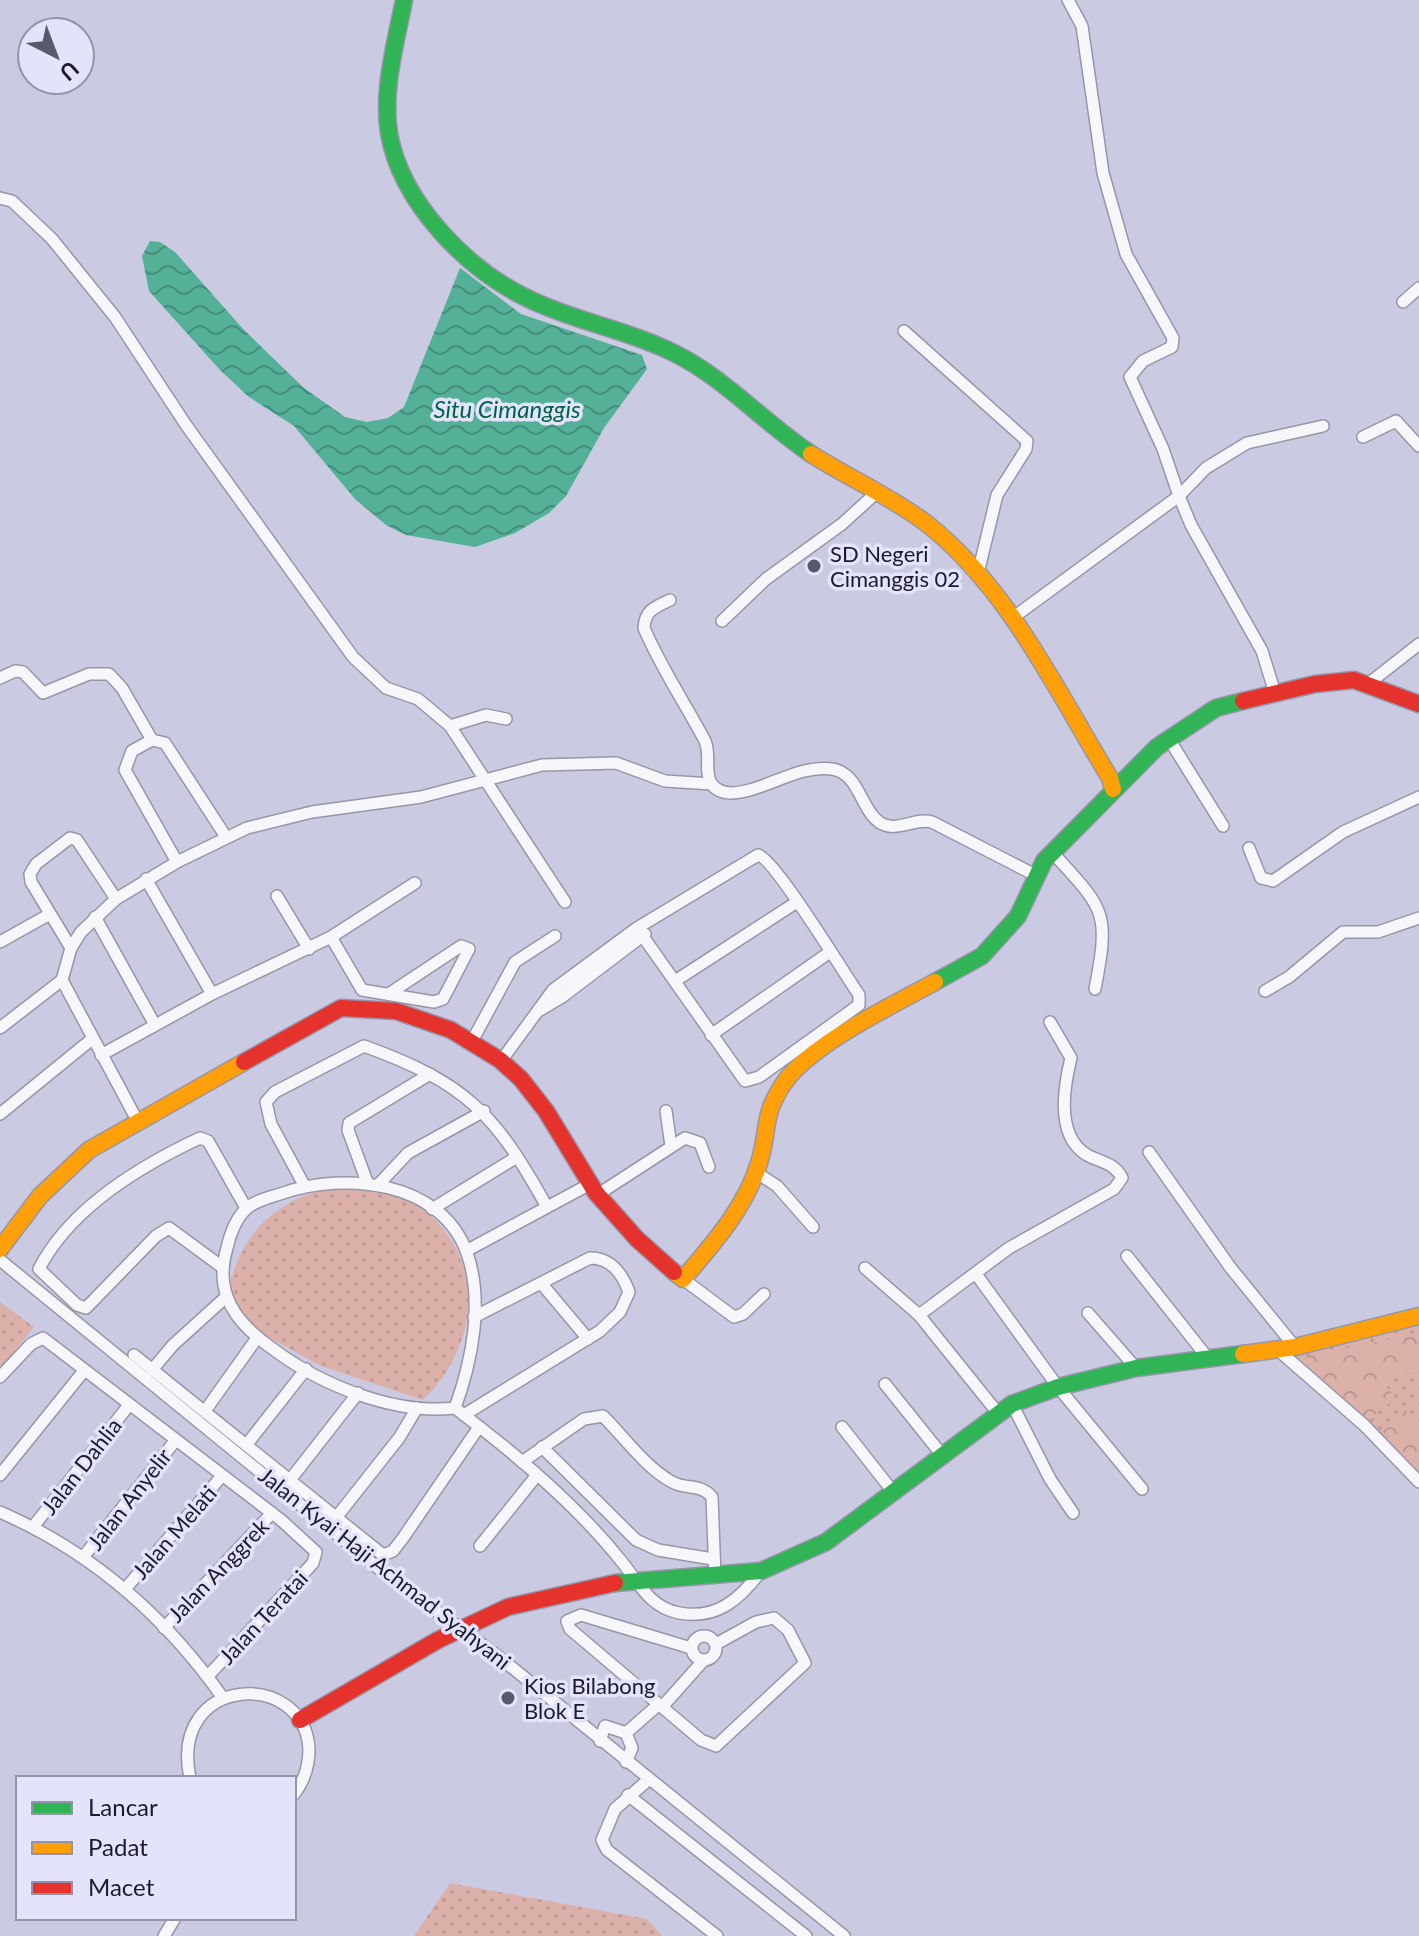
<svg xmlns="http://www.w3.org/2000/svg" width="1419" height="1936" font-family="Lato,sans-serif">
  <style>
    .grass { fill: url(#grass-dots) }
    .forest { fill: url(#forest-crowns) }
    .water { fill: url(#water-waves) }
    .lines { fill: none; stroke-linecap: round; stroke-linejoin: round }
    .street-casing { stroke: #9696a8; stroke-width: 14 }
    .fast-casing { stroke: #9696a8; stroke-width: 19 }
    .slow-casing { stroke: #9696a8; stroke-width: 19 }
    .jam-casing { stroke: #9696a8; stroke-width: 19 }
    .street { stroke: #f7f7fb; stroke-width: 11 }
    .fast { stroke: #30b455; stroke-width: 16 }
    .slow { stroke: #ff9f0a; stroke-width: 16 }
    .jam { stroke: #e5322d; stroke-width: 16 }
    .poi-dot { fill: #58596b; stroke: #e3e4fb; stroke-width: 3 }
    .labels { text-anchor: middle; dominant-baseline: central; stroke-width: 7; stroke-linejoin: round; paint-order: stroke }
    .poi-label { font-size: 22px; fill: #1b1b2b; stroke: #e3e4fb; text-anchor: start }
    .street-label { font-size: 22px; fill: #1b1b2b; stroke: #e3e4fb }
    .water-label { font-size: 24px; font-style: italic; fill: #006345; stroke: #e3e4fb }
  </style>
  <defs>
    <pattern id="grass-dots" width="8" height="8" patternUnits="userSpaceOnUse" patternTransform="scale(2)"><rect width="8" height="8" fill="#dbb1a9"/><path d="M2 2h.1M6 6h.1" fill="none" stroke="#bb9892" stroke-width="1.8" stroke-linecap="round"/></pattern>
    <pattern id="forest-crowns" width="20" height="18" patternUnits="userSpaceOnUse" patternTransform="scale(2)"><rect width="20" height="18" fill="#dbb1a9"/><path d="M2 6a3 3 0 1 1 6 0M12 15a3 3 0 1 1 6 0" fill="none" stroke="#bb9892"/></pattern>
    <pattern id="water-waves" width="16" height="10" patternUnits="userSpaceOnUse" patternTransform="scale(2)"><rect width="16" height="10" fill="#54b097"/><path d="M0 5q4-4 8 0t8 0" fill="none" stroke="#458e7b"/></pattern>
  </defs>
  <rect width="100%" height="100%" fill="#cacbe2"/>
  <g class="grass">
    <path d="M351 1185C371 1188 392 1190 410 1201 487 1247 484 1342 423 1400L321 1366 250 1327 228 1294C239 1228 286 1191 351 1185Z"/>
    <path d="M0 1302 34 1327 0 1369Z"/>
    <path d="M1419 1326V1482L1295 1355Z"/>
    <path d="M450 1883 647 1919 662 1936H414Z"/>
  </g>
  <g class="forest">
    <path d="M1419 1333V1371L1382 1381 1396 1398 1368 1420 1350 1407 1305 1359 1311 1355Z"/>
    <path d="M1405 1410 1419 1426V1474L1381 1429Z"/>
  </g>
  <path class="water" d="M150 241 160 242 175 252 244 330 304 388 345 417 367 422 388 418 404 407 460 268 521 314 642 355 647 369 604 428 566 496 549 513 515 533 475 547 406 535 386 525 355 499 294 426 249 397 220 370 149 291 142 256Z"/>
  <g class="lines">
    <g class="street-casing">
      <g id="street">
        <path d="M0 198 12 201 52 239 115 317 186 425 353 657 386 688 418 699 450 726 565 902"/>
        <path d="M1403 302 1419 288"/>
        <path d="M904 331 1027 441 1026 449 997 495 978 573"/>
        <path d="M1363 437 1396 421 1419 446"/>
        <path d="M670 600C655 607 645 610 644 628 661 668 685 703 705 741 711 755 704 770 711 783 716 791 723 793 732 793 763 792 798 764 832 769 859 773 860 808 879 822 896 834 915 817 932 822L1035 875"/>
        <path d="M1011 619 1179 496 1163 449 1130 377 1143 361 1172 347 1173 338 1126 254 1103 173 1082 26 1068 0"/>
        <path d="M722 621 766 579 842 524 876 493"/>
        <path d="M0 678 15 671 23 672 43 693 89 674H109L122 688 152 740"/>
        <path d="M1368 684 1419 644"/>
        <path d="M1275 693 1262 651 1191 525 1179 496 1206 468 1247 443 1323 426"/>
        <path d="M450 726 486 715 506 719"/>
        <path d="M1169 739 1223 826"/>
        <path d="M1249 848 1261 878 1273 881 1343 832 1419 797"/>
        <path d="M1052 852C1105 910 1110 911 1095 989"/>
        <path d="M177 862 125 770 132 751 152 740 165 743 226 837"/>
        <path d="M146 879 212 994"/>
        <path d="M277 896 309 949"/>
        <path d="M95 917 155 1025"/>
        <path d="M331 937 362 990 434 1002 443 999 469 949 461 946 390 993"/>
        <path d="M0 942 50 914"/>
        <path d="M71 948 31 882 30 874 36 864 70 838 77 840 116 899"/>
        <path d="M62 980 137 1120"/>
        <path d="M675 981 797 902"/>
        <path d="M1265 991 1289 977 1343 932H1378L1419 918"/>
        <path d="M540 1010 562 997 645 934"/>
        <path d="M0 1028 62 980 71 948 81 932 116 899 177 862 247 828 312 812 421 797 542 765 616 763 665 781 712 784"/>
        <path d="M711 1035 830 952"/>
        <path d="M471 1043 515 962 555 936"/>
        <path d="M101 1055 212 994 331 937 415 883"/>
        <path d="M501 1061 553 990 637 928 758 855C774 858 844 973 859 995V1005L759 1077 745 1081 637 928"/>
        <path d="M666 1111 671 1146"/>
        <path d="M0 1114 92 1039"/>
        <path d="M1149 1152 1230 1267 1295 1347"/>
        <path d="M757 1173 777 1186 813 1227"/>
        <path d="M367 1182 348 1130 349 1123 430 1074"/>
        <path d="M304 1185 271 1124 266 1102 275 1092 364 1046C466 1083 495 1113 547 1207"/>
        <path d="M378 1185 408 1153 484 1111"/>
        <path d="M597 1195 685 1138 700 1143 709 1167"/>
        <path d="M432 1209 517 1157"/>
        <path d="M466 1251 590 1184"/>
        <path d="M1127 1256 1207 1357"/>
        <path d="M0 1260 383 1572 499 1657 844 1936"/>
        <path d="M222 1267 169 1228 156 1236 86 1308 77 1305 39 1269C70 1208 140 1166 200 1138L208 1141 246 1208"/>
        <path d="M865 1268 919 1315 997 1412"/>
        <path d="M976 1274 1058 1387 1142 1489"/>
        <path d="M683 1279 734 1317 743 1314 764 1294"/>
        <path d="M541 1283 588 1339"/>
        <path d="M1088 1313 1136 1368"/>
        <path d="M919 1315 1009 1248 1114 1189 1122 1178C1115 1163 1100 1162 1087 1155 1055 1136 1064 1086 1071 1058L1050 1022"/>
        <path d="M1278 1350 1364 1425 1419 1482"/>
        <path d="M134 1355 383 1555 393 1551 403 1538 479 1427"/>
        <path d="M152 1370 173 1345 226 1297"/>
        <path d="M0 1377 31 1344 43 1338 281 1520 316 1552 313 1563 208 1676"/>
        <path d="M885 1384 942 1455"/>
        <path d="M1012 1404 1050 1479 1073 1513"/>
        <path d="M455 1408C472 1361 484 1302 467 1253 441 1180 344 1172 283 1193 271 1197 253 1201 245 1210 235 1220 230 1235 227 1248 213 1294 237 1324 273 1349 321 1385 394 1415 455 1408 514 1453 575 1503 622 1562 639 1583 649 1607 679 1613 717 1620 740 1599 761 1571"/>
        <path d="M205 1411 257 1338"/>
        <path d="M464 1415 600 1331 620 1312 629 1292C622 1273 611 1258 590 1258L474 1317"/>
        <path d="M842 1427 894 1493"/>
        <path d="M247 1444 306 1369"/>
        <path d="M542 1447 636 1540 658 1550 713 1559"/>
        <path d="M522 1462 584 1419 603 1416C625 1438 645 1467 672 1482 686 1490 700 1483 712 1497L715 1576"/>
        <path d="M0 1475 83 1372"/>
        <path d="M290 1480 358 1393"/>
        <path d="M0 1512C92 1552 165 1616 223 1698"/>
        <path d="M335 1519 399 1438 417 1408"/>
        <path d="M33 1527 129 1405"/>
        <path d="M480 1546 537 1475"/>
        <path d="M84 1556 175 1441"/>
        <path d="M126 1588 221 1477"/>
        <path d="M164 1628 272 1513"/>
        <circle cx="704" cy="1648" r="12"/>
        <path d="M691 1648 581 1615 567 1621 570 1629 701 1740 716 1746 805 1663 788 1630 774 1618 756 1622 716 1644"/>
        <path d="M662 1707 703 1661"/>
        <path d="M626 1733 658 1705"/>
        <path d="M600 1741 605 1726 626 1733 632 1748 626 1762"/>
        <path d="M190 1778C168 1674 305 1669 309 1749 309 1766 305 1780 294 1794"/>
        <path d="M648 1780 615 1809 602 1840 607 1850 717 1936"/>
        <path d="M628 1795 806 1936"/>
        <path d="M164 1936 175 1918"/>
      </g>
    </g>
    <g class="fast-casing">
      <g id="fast">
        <path d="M404 0C396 42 382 90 389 133 401 203 468 271 531 300 577 322 628 330 674 353 725 378 764 423 811 454"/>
        <path d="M935 982 982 956 1018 916 1044 861 1157 747 1216 708 1243 701"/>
        <path d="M615 1583 761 1571 826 1542 1012 1404 1058 1387 1136 1368 1243 1354"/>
      </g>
    </g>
    <g class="slow-casing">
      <g id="slow">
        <path d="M811 454C849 478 890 496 926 523 1009 588 1056 690 1110 778L1113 789"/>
        <path d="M0 1249 40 1196 89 1150 244 1062"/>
        <path d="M674 1272 683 1279C712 1245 746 1207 759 1163 770 1128 761 1117 784 1083 811 1044 893 1005 935 982"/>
        <path d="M1243 1354 1295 1347 1419 1316"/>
      </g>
    </g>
    <g class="jam-casing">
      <g id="jam">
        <path d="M1243 701 1315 684 1354 680 1419 704"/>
        <path d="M244 1062 341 1008 396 1011 451 1030 500 1060 521 1079 546 1111 596 1193 637 1239 674 1272"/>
        <path d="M300 1720 438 1640 508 1607 615 1583"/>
      </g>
    </g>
    <use href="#street" class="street"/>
    <use href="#fast" class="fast"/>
    <use href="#slow" class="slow"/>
    <use href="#jam" class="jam"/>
  </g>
  <g class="poi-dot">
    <circle cx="814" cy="566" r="8"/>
    <circle cx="508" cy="1698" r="8"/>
  </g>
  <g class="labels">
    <g class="poi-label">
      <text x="830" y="553">SD Negeri<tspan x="830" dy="25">Cimanggis 02</tspan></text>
      <text x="524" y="1685">Kios Bilabong<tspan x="524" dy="25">Blok E</tspan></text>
    </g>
    <g class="street-label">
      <text transform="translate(81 1466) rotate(-52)">Jalan Dahlia</text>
      <text transform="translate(129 1499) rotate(-52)">Jalan Anyelir</text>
      <text transform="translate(174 1532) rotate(-49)">Jalan Melati</text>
      <text transform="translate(385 1568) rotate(38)">Jalan Kyai Haji Achmad Syahyani</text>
      <text transform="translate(218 1570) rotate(-46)">Jalan Anggrek</text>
      <text transform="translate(263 1617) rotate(-47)">Jalan Teratai</text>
    </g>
    <g class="water-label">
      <text x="507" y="408">Situ Cimanggis</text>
    </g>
  </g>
  <rect x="16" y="1776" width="280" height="144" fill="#e3e4fb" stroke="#9394a8" stroke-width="2"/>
  <rect x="32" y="1802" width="40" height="12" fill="#30b455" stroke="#9394a8" stroke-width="2"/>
  <text x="88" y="1816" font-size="24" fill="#1b1b2b">Lancar</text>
  <rect x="32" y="1842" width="40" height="12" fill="#ff9f0a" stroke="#9394a8" stroke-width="2"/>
  <text x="88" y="1856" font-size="24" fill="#1b1b2b">Padat</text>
  <rect x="32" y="1882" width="40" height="12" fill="#e5322d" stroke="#9394a8" stroke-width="2"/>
  <text x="88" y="1896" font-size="24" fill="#1b1b2b">Macet</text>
  <g transform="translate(56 56) rotate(138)"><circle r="38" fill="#e3e4fb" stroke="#9394a8" stroke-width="2"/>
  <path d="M0-6L14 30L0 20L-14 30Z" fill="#58596b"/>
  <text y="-12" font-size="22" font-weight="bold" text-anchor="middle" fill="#1b1b2b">U</text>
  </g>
</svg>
